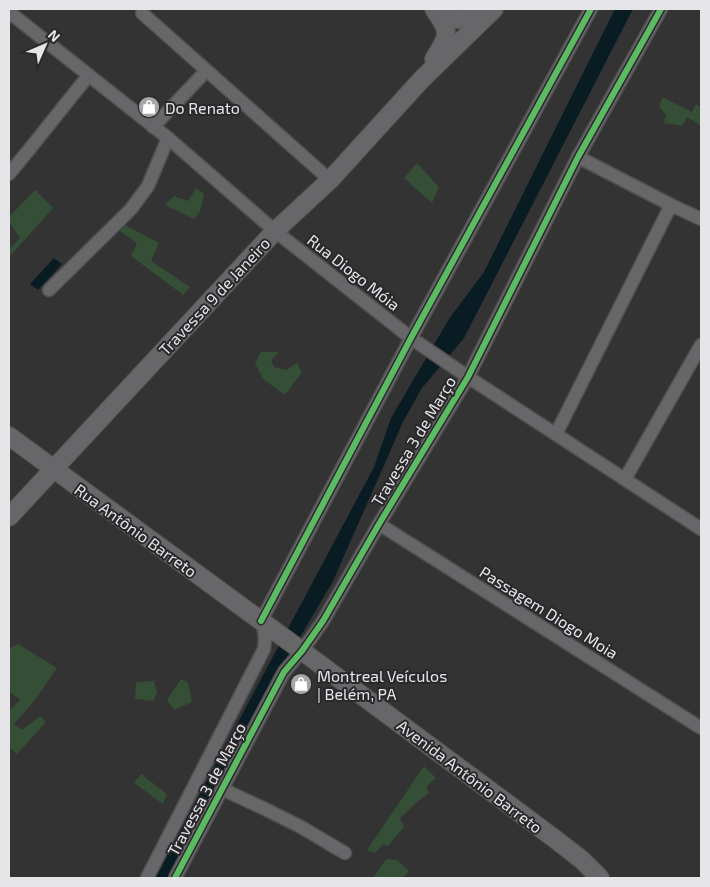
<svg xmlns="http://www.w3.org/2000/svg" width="710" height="887" font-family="'Exo 2',sans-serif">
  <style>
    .green { fill: #354e36 }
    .water { fill: #0a1c23 }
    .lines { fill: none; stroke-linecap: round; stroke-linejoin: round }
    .street-casing { stroke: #505051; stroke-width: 15 }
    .secondary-casing { stroke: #505051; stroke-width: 20 }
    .street { stroke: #676668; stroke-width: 12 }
    .secondary { stroke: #676668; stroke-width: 18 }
    .cycleway-casing { stroke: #29282b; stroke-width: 9 }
    .cycleway { stroke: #5cba63; stroke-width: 6 }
    .labels { text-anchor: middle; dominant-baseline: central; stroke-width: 4; stroke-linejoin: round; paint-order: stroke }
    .poi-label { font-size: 16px; fill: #e6e5e8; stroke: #29282b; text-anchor: start }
    .street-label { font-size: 16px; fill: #e6e5e8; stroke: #29282b }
  </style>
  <rect width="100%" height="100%" fill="#333334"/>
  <g class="green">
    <path d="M662 97 692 112 696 104 701 107 700 125 687 117 682 126 664 123 666 115 659 107Z"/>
    <path d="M417 163 439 187 432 203 404 178Z"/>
    <path d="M196 188 204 194 200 211 194 219 165 205 174 196 188 201Z"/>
    <path d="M35 190 53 208 9 257V249L20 238 9 222V217Z"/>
    <path d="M125 225 159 243 151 261 190 287 183 295 131 256 137 243 120 231Z"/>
    <path d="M261 352H279L271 360 274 367 286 370 297 363 302 372 285 395 263 379 255 363Z"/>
    <path d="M18 644 57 668 35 700 14 724 22 730 40 716 46 722 17 754 9 747V711L20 700 9 691V649Z"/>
    <path d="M181 679 188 683 192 702 174 710 167 700Z"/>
    <path d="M154 681 157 693 153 701 135 699 136 682Z"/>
    <path d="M424 766 436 778 426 787 429 793 416 803 400 818 404 827 388 846 383 844 375 853 367 850Z"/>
    <path d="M141 774 167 794 163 804 134 783Z"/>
    <path d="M386 859 397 860 409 871 403 878H373Z"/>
  </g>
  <g class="water">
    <path d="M615 9H633L464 338 422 388 403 422 333 581 285 663 168 878H155L374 467 391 418 449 319 484 272Z"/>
    <path d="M54 258 62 264 38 290 30 284Z"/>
  </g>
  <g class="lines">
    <g class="street-casing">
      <g id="street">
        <path d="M9 12 168 138 275 231 411 338 468 377 701 529"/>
        <path d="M142 13 330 180"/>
        <path d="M153 127 206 71"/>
        <path d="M578 157 671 205 701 219"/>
        <path d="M9 174 28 151 88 76"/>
        <path d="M49 290 131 209 148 186 168 138"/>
        <path d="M556 434 671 205"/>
        <path d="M625 479 701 345"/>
        <path d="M379 524 701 728"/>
        <path d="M261 621 411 338 591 9"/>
        <path d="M222 789 265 809 301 827 345 853"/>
        <path d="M147 878 264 649 265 639 263 623"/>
        <path d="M175 878 284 672 302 651 323 621 379 524 468 377 578 157 661 9"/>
      </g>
    </g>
    <g class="secondary-casing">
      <g id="secondary">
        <path d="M434 9C451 33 449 35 434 59"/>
        <path d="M435 9C450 22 464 23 477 9"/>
        <path d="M9 436 302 651 555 839 582 860 600 878"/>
        <path d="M9 517 275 231 330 180 422 79 494 9"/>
      </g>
    </g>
    <use href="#street" class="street"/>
    <use href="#secondary" class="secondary"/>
    <g class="cycleway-casing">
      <g id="cycleway">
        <path d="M261 621 411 338 591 9"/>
        <path d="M175 878 284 672 302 651 323 621 379 524 468 377 578 157 661 9"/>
      </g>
    </g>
    <use href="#cycleway" class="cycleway"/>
  </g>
  <defs>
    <g id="shop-disc" transform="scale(1.125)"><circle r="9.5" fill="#a7a7a9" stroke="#29282b"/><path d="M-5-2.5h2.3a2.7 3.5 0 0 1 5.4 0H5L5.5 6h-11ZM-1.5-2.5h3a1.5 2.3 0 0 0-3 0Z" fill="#fff"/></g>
  </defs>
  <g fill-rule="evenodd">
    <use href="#shop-disc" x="149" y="107"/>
    <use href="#shop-disc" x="301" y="684"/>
  </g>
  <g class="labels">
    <g class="poi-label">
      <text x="165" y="107">Do Renato</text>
      <text x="317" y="675">Montreal Veículos<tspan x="317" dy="18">| Belém, PA</tspan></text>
    </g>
    <g class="street-label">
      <text transform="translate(354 272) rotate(38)">Rua Diogo Móia</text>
      <text transform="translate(214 296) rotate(-47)">Travessa 9 de Janeiro</text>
      <text transform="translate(413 441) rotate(-59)">Travessa 3 de Março</text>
      <text transform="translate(136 530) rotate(36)">Rua Antônio Barreto</text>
      <text transform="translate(549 612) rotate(32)">Passagem Diogo Moia</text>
      <text transform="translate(470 776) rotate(37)">Avenida Antônio Barreto</text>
      <text transform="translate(206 789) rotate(-62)">Travessa 3 de Março</text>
    </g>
  </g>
  <rect width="710" height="887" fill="none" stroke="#e6e5e8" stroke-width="20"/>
  <g transform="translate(45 45) rotate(45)" stroke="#29282b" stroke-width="4" paint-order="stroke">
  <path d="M0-4L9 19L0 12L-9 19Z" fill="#e6e5e8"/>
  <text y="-8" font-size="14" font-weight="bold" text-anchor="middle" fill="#e6e5e8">N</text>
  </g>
</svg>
